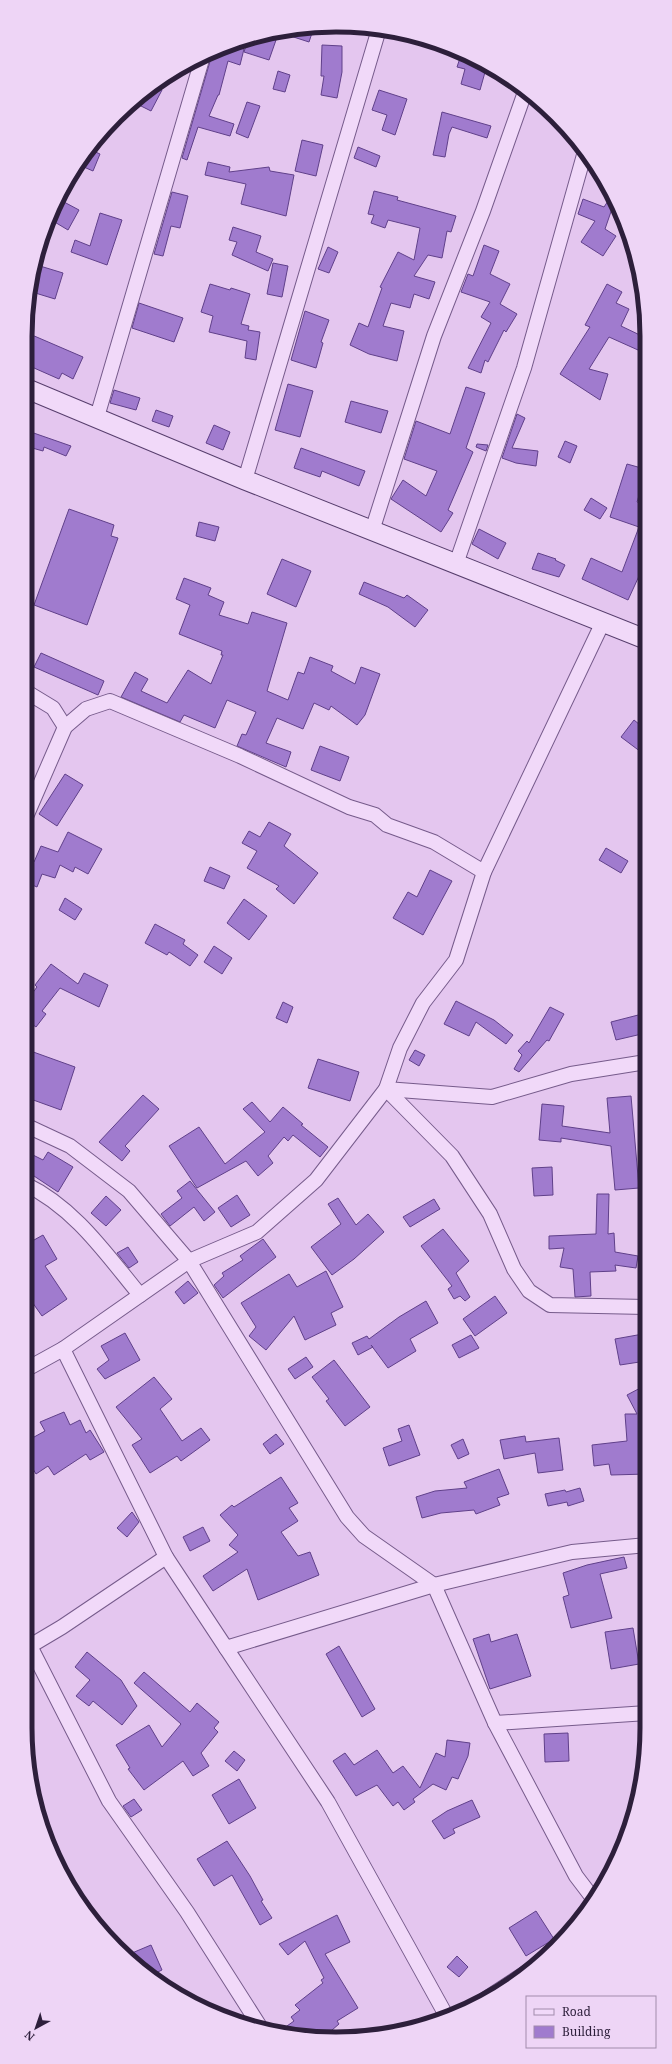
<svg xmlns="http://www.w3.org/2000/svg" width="672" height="2064" font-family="'Noto Serif',serif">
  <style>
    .building { fill: #a07bce; stroke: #60408a }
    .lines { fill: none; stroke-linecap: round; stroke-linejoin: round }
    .minor-casing { stroke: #765b8b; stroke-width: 16 }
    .secondary-casing { stroke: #573e6d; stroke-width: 21 }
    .minor { stroke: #f1d9f9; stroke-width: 14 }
    .secondary { stroke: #f1d9f9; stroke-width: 19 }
    .rim { fill: none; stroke: #2d1f3b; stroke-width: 5 }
  </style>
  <rect width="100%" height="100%" fill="#e4c6ef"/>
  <g class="building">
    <path d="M314 27 309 42 275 31H276Z"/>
    <path d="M262 35 276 40 269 60 244 52 248 39Z"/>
    <path d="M230 45 244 49 240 65 228 61 219 95H218L209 116 234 124 230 136 198 127 187 160 182 158 211 58 210 52Z"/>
    <path d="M322 45 342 46V72L337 98 321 95 324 76H321Z"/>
    <path d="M461 55 487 65 480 90 461 84 465 69 457 67Z"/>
    <path d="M278 71 290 75 285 92 273 89Z"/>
    <path d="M153 85 162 90 151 111 133 102Z"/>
    <path d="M379 90 407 99 395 135 382 130 387 115 372 110Z"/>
    <path d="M247 102 260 106 248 138 236 133Z"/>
    <path d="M442 112 491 126 487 138 452 127 449 134 445 157 433 155Z"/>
    <path d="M302 140 323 145 316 176 295 171Z"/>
    <path d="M358 147 380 156 376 167 354 158Z"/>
    <path d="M89 149 100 154 93 171 77 164Z"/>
    <path d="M208 162 230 167 229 172 269 167 270 171 294 175 286 216 241 204 246 184 205 175Z"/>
    <path d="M374 191 398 197 397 200 456 216 451 232 447 231 442 258 428 255 414 276 435 282 429 299 414 294 410 308 391 303 383 326 404 331 397 361 369 354 350 345 359 323 368 327 382 288 380 287 398 252 414 260 420 228 388 220 385 228 371 223 374 215 368 214Z"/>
    <path d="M172 192 188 196 180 228 171 226 163 256 154 254Z"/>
    <path d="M612 195 615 200 605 229 616 236 603 256 581 242 595 221 578 214 583 199 604 207Z"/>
    <path d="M64 202 79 210 68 230 53 221Z"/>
    <path d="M100 213 122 220 107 265 71 252 75 240 90 246Z"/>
    <path d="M233 227 261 236 256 252 273 259 268 271 232 255 237 242 229 240Z"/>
    <path d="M484 245 499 251 490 274 510 284 500 304 517 314 506 332 504 330 488 362 485 360 481 373 468 368 491 323 481 317 490 302 461 292 468 274 473 276Z"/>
    <path d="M328 247 338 252 329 273 318 269Z"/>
    <path d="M273 263 288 266 282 297 267 294Z"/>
    <path d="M40 266 63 273 55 299 32 292Z"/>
    <path d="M210 284 230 290 231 288 250 294 241 324 249 326 248 330 260 332 256 360 245 358 247 341 209 332 213 316 201 312Z"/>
    <path d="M607 284 622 292 616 303 629 309 621 326 644 337 638 350 609 337 589 369 608 374 600 400 560 374 590 327 585 325Z"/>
    <path d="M139 303 183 318 174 342 132 328Z"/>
    <path d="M305 311 329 320 321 342 323 343 316 368 291 360Z"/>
    <path d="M25 332 83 357 73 379 62 373 59 379 25 364Z"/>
    <path d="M288 384 313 391 300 437 275 430Z"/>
    <path d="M466 387 485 393 466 448 473 452 448 510 453 513 441 532 391 499 403 480 426 496 437 471 404 459 416 421 450 434Z"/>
    <path d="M114 390 140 398 136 410 110 403Z"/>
    <path d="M351 401 388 411 381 433 345 422Z"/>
    <path d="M156 410 173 416 169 427 152 421Z"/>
    <path d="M517 414 525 418 512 448 538 451 536 466 516 463 502 458Z"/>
    <path d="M214 425 230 432 223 450 206 443Z"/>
    <path d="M25 430 71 446 66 456 44 447 43 451 25 446Z"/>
    <path d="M565 441 577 446 570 463 558 457Z"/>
    <path d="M477 444 488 445 486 451 476 447Z"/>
    <path d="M301 448 365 471 359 486 322 471 320 477 294 468Z"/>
    <path d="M627 464 645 469V476L637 502 645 505V563L628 600 582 579 591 558 622 572 639 527 610 517Z"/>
    <path d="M591 498 607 508 600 519 584 510Z"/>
    <path d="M69 509 114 525 111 536 118 538 87 625 34 605Z"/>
    <path d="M199 522 219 527 215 541 196 536Z"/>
    <path d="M479 529 506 543 498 559 472 544Z"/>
    <path d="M538 553 556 559 555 560 565 565 559 577 532 569Z"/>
    <path d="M282 559 311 571 296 607 267 594Z"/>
    <path d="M184 578 211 588 208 595 224 602 219 615 248 624 252 612 287 623 267 691 288 700 298 672 304 674 310 657 333 666 331 671 355 684 361 667 380 674 365 715 357 725 331 706 329 710 314 703 303 729 277 718 266 743 291 752 286 767 237 746 242 734 246 735 256 712 227 700 215 728 184 715 180 722 121 697 135 672 148 679 141 691 167 703 188 670 211 684 223 655H221L222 651 179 634 190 605 176 599Z"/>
    <path d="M364 582 404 598 407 595 428 610 415 627 388 607 359 594Z"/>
    <path d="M41 653 104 681 98 695 34 667Z"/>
    <path d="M634 720 645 729V755L621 737Z"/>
    <path d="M320 746 349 757 340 781 311 770Z"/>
    <path d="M65 774 83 785 57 826 39 814Z"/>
    <path d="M269 822 291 834 284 846 318 873 294 904 276 889 279 886 247 868 257 851 242 843 249 831 260 837Z"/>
    <path d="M68 832 102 849 88 874 75 867 73 872 60 865 55 878 42 874 37 887 25 882V859L34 862 41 846 58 852Z"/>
    <path d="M606 848 628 861 621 873 599 860Z"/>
    <path d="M210 867 230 876 224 889 204 881Z"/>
    <path d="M430 870 452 881 423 935 393 918 408 892 417 897Z"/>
    <path d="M65 898 82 909 75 920 59 910Z"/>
    <path d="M244 899 267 916 249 940 227 923Z"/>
    <path d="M155 924 185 940 183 944 198 955 190 966 169 952 167 955 145 943Z"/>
    <path d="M214 946 232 958 222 974 204 962Z"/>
    <path d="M51 964 78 984 84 973 108 985 99 1007 60 988 42 1011 46 1014 36 1027 25 1019V1003L37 987 35 985Z"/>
    <path d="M456 1001 494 1020 513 1035 506 1044 476 1022 469 1036 444 1024Z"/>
    <path d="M283 1002 293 1007 287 1023 276 1018Z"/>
    <path d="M550 1007 564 1014 549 1041 547 1040 519 1072 514 1069 522 1055 518 1051 527 1041 529 1043Z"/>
    <path d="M646 1013V1033L616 1040 611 1022Z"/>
    <path d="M25 1049 75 1067 61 1110 25 1097Z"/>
    <path d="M415 1050 425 1055 419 1066 409 1060Z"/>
    <path d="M318 1059 359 1072 350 1101 308 1088Z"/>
    <path d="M143 1095 159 1109 125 1146 130 1151 122 1161 99 1142Z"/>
    <path d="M631 1096 639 1188 615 1190 611 1146 561 1138V1142L539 1140 542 1104 564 1106 562 1126 610 1133 607 1098Z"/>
    <path d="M252 1102 270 1122 283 1107 303 1124 301 1125 328 1147 320 1157 293 1135 288 1141 284 1137 268 1156 273 1163 258 1176 246 1161 197 1188 169 1146 199 1127 225 1164 265 1132 243 1109Z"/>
    <path d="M25 1151 43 1160 48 1152 73 1167 58 1192 25 1170Z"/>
    <path d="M552 1167 553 1195 534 1196 532 1168Z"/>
    <path d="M190 1181 215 1212 204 1221 194 1207 170 1226 161 1214 182 1198 177 1191Z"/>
    <path d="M597 1194H609L608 1234 614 1233 615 1252 638 1256 636 1268 615 1265 616 1271 590 1272 591 1296 575 1297 573 1269 560 1267 564 1248 549 1249V1236L596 1234Z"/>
    <path d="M237 1195 250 1215 231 1227 218 1208Z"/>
    <path d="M106 1196 121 1210 106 1226 91 1213Z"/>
    <path d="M338 1198 356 1225 368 1214 384 1232 354 1259 332 1275 311 1247 341 1224 328 1204Z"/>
    <path d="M434 1199 440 1209 410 1227 403 1217Z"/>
    <path d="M443 1229 469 1261 456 1273 470 1297 465 1301 460 1296 454 1299 448 1289 452 1286 421 1246Z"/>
    <path d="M43 1235 57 1259 45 1266 67 1299 42 1316 25 1292V1245Z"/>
    <path d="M263 1239 276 1257 223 1298 214 1285 224 1276 222 1273 243 1260 240 1256Z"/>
    <path d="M128 1247 138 1262 129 1268 117 1253Z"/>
    <path d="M326 1271 343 1307 331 1313 336 1325 305 1340 294 1316 266 1350 249 1336 256 1327 241 1303 289 1274 297 1287Z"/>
    <path d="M188 1281 198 1293 184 1304 175 1292Z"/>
    <path d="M495 1296 507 1313 475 1336 463 1319Z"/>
    <path d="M426 1301 438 1323 410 1339 416 1351 388 1368 371 1345 373 1347 358 1355 352 1343 367 1336 369 1339 399 1317Z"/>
    <path d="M125 1333 140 1360 105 1379 97 1369 109 1360 101 1346Z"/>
    <path d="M643 1334 646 1361 620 1365 615 1339Z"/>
    <path d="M471 1335 479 1348 459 1358 452 1345Z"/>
    <path d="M306 1357 313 1367 295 1379 288 1369Z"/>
    <path d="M334 1360 370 1407 345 1426 326 1401 329 1399 312 1377Z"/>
    <path d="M154 1377 172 1399 160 1409 182 1441 201 1428 210 1440 181 1461 177 1456 150 1473 132 1445 142 1439 116 1407Z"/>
    <path d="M646 1385 647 1474 611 1475 609 1464 594 1466 592 1445 627 1441 625 1414H637L627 1395Z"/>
    <path d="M64 1412 70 1425 80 1420 86 1433 90 1430 104 1452 90 1460 86 1454 54 1475 48 1466 36 1474 25 1456V1442L45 1431 40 1422Z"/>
    <path d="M409 1425 420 1455 389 1466 383 1448 402 1441 398 1429Z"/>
    <path d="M276 1434 284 1444 270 1454 263 1444Z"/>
    <path d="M525 1436 526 1442 559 1438 563 1470 538 1473 535 1453 504 1459 500 1440Z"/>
    <path d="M463 1439 469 1454 458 1459 451 1445Z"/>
    <path d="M499 1469 509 1494 497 1498 500 1505 476 1514 474 1510 441 1513 422 1518 416 1497 435 1491 467 1488 464 1482Z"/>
    <path d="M281 1477 298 1503 289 1508 298 1521 281 1532 298 1556 310 1552 319 1575 258 1600 247 1569 213 1591 203 1576 238 1552 229 1545 238 1535 220 1515 232 1505 234 1507Z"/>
    <path d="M580 1488 584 1501 568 1506 567 1502 548 1506 545 1494 565 1490 566 1492Z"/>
    <path d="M132 1512 139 1522 127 1537 117 1528Z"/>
    <path d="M203 1527 210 1541 190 1551 183 1537Z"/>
    <path d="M624 1557 627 1568 600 1574 612 1618 571 1628 563 1597 569 1595 563 1573 587 1565Z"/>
    <path d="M633 1628 639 1664 611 1669 605 1632Z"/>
    <path d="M489 1634 491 1642 517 1634 531 1676 490 1689 473 1639Z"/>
    <path d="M339 1646 375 1709 362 1717 326 1654Z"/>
    <path d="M87 1652 121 1680 137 1706 122 1725 93 1701 89 1706 76 1696 90 1680 75 1667Z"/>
    <path d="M144 1672 190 1712 197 1703 219 1722 214 1728 218 1732 201 1753 209 1766 193 1776 183 1761 144 1790 128 1769 130 1768 116 1745 149 1725 162 1747 181 1724 134 1683Z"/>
    <path d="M568 1733 569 1761 545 1762 544 1734Z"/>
    <path d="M447 1740 470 1743 468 1756 458 1779 452 1777 446 1790 433 1784 413 1799 415 1802 404 1810 398 1802 393 1806 377 1785 356 1796 333 1761 345 1753 354 1765 377 1750 393 1773 403 1766 420 1788 436 1753 445 1757Z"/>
    <path d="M234 1751 245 1760 237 1771 225 1761Z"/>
    <path d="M239 1779 256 1808 229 1824 212 1795Z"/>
    <path d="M134 1799 142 1810 131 1817 123 1806Z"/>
    <path d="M472 1800 480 1817 453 1829 455 1833 444 1839 432 1821 447 1811Z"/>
    <path d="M227 1841 250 1876 263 1900 261 1901 272 1918 260 1925 232 1875 214 1886 197 1859Z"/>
    <path d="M536 1911 554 1939 526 1956 509 1928Z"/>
    <path d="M337 1915 350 1942 325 1954 358 2008 337 2021 339 2024 332 2030 337 2038 296 2036 280 2031 294 2021 291 2017 300 2010 295 2005 323 1983 321 1980 324 1978 305 1941 288 1955 279 1944Z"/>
    <path d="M151 1945 162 1970 149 1976 138 1967 132 1953Z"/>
    <path d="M457 1956 468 1967 459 1977 447 1967Z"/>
  </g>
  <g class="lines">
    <g class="minor-casing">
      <g id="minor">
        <path d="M97 417 203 56"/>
        <path d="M245 480 379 29"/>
        <path d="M372 531 434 336 483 211 525 92"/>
        <path d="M456 564 524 368 584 155"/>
        <path d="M603 622 484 872 456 960 423 1003 400 1048 386 1089 452 1156 490 1214 514 1269 529 1291 550 1305 646 1307"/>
        <path d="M25 691 53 708 65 727"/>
        <path d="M25 819 65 727 86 709 110 701 240 756 349 807 375 815 387 825 434 842 484 872"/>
        <path d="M25 1125 70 1146 129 1191 189 1261 347 1517 364 1536 434 1585 495 1723 576 1876 595 1901"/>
        <path d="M25 1184C75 1208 106 1254 140 1295"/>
        <path d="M63 1349 166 1557"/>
        <path d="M25 1370 63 1349 189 1261 257 1232 316 1180 386 1089 492 1097 571 1074 646 1062"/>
        <path d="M30 1646 109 1801 187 1912 259 2025"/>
        <path d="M226 1648 328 1802 447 2017"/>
        <path d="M25 1649 62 1627 166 1557 226 1648 434 1585 572 1552 647 1545"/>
        <path d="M495 1723 647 1713"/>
        <path d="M472 2008 530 1970"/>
      </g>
    </g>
    <g class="secondary-casing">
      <path id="secondary" d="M25 388 245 480 645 639"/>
    </g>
    <use href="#minor" class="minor"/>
    <use href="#secondary" class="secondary"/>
  </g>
  <path d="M0 0H672V2064H0ZM336 32H336A304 304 0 0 1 640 336V1728A304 304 0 0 1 336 2032H336A304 304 0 0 1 32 1728V336A304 304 0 0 1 336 32Z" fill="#eed5f6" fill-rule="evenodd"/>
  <path class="rim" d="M336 32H336A304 304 0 0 1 640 336V1728A304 304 0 0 1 336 2032H336A304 304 0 0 1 32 1728V336A304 304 0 0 1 336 32Z"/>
  <rect x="526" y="1996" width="130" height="52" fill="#eed5f6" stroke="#a18cab"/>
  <rect x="534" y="2009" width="20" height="6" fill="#f1d9f9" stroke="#a18cab"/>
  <text x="562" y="2016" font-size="12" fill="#2d1f3b">Road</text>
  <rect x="534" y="2026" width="20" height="12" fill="#a07bce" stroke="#a18cab"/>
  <text x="562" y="2036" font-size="12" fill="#2d1f3b">Building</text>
  <g transform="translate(36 2028) rotate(220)" stroke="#eed5f6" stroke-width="3" paint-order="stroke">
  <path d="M0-3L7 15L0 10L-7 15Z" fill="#2d1f3b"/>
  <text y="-6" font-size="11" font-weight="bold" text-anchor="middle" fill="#2d1f3b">N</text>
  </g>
</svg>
